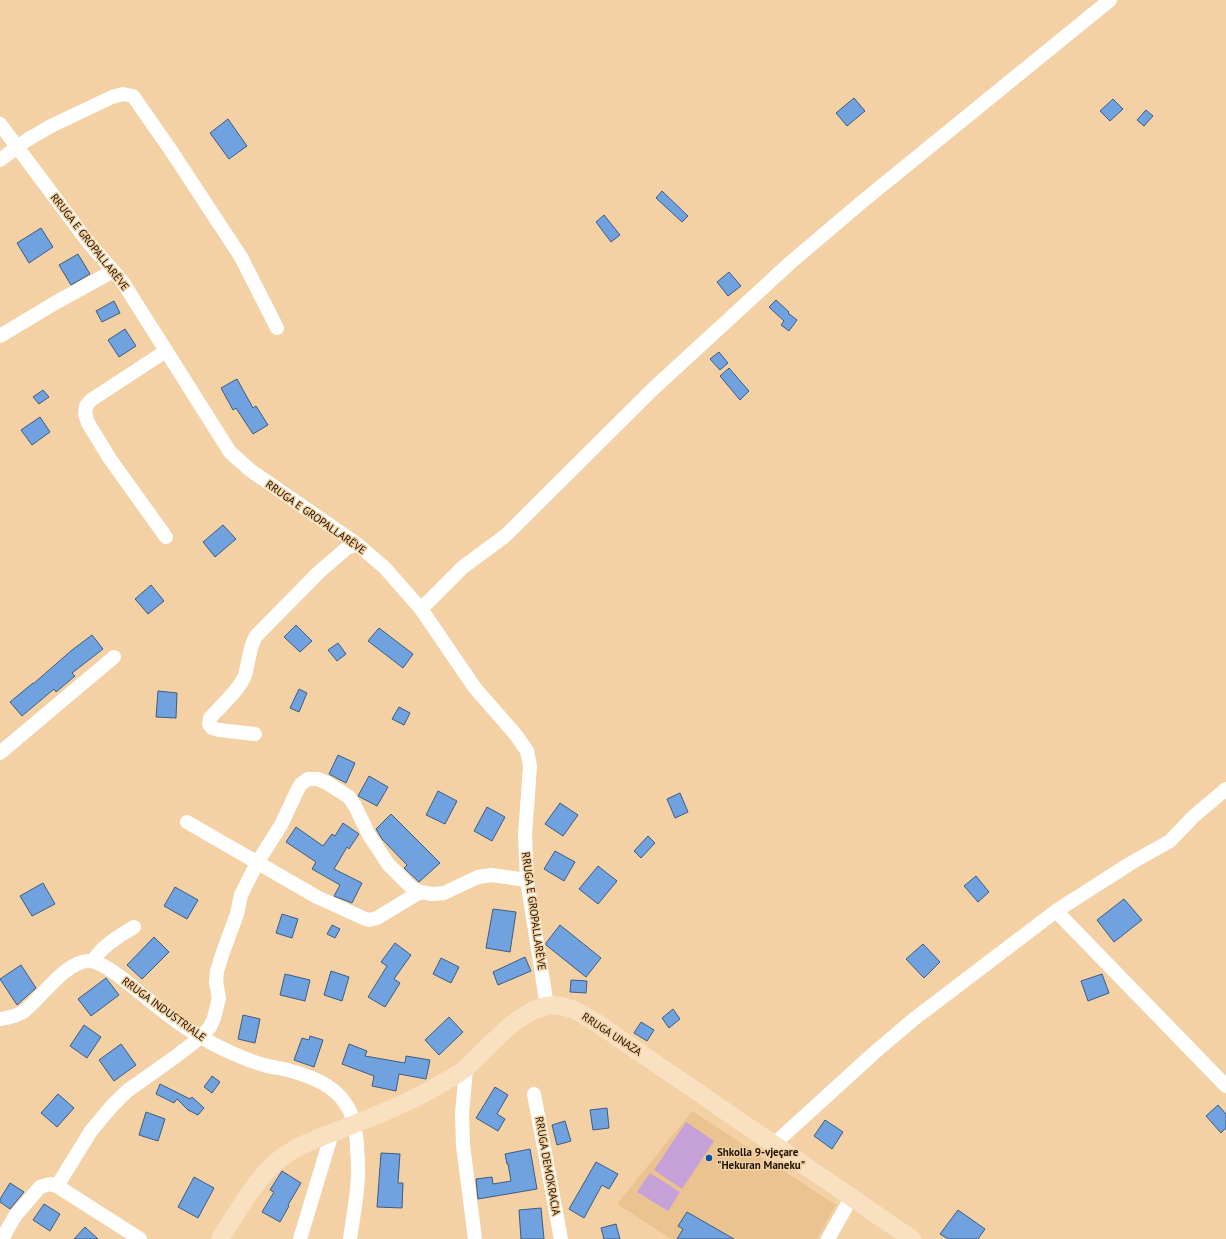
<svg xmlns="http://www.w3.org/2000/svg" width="1226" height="1239" viewBox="0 0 1226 1239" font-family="'PT Sans',sans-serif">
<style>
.built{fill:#eac391}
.green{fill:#c5a1d7}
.building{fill:#70a2df;stroke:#3e5c80}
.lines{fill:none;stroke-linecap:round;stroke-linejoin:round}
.minor{stroke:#fff;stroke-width:14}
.major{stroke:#f9e0c1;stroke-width:18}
.poi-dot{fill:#0156a4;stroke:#f3d1a5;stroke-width:1.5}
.labels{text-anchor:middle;stroke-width:3;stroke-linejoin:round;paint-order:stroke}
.street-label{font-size:11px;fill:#1e1203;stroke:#f3d1a5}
.poi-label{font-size:11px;font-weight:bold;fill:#1e1203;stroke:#f3d1a5;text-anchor:start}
</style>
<rect width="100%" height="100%" fill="#f3d1a5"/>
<!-- built -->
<polygon class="built" points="692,1111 836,1205 817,1239 671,1239 617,1204"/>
<!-- green -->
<g class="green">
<polygon points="686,1122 714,1141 682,1189 654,1170"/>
<polygon points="650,1173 680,1192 668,1211 637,1192"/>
</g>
<!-- building -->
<g class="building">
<polygon points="854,98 865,111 847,126 836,113"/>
<polygon points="1113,99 1123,109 1110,121 1100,111"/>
<polygon points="1146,110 1153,116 1144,126 1137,120"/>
<polygon points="228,119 247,146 229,159 210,133"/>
<polygon points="662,191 688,216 682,222 656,198"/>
<polygon points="604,215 620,235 611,242 596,222"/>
<polygon points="41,228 53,247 29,263 17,243"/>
<polygon points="78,254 90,274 71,285 59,265"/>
<polygon points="729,272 741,286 728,296 717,282"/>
<polygon points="776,300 789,312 788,313 797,320 789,331 781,325 784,321 769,307"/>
<polygon points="114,301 120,313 102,322 96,311"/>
<polygon points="125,329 136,346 119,357 108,340"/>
<polygon points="719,352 728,363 720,370 710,359"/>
<polygon points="729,368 749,391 740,400 720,376"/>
<polygon points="237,379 253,408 256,406 268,425 253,434 236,408 233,410 221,388"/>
<polygon points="43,390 49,397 39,404 33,397"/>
<polygon points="40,417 50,432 32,445 21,430"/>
<polygon points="223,525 236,539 215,557 203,542"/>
<polygon points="151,585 164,601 148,614 135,599"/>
<polygon points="296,625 312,641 300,652 284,637"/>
<polygon points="379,628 413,654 403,668 368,641"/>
<polygon points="92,635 103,649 72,673 75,676 56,692 54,689 22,716 10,702 33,683 33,684 72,650"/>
<polygon points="338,643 346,654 337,661 328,650"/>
<polygon points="299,689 307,693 299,712 290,708"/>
<polygon points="158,691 177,693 176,718 156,717"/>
<polygon points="399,707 410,713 404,725 392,719"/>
<polygon points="338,755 355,763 346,783 329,774"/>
<polygon points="369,776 388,787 377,806 358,796"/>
<polygon points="438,791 457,801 445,824 426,815"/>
<polygon points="680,793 688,812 675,818 667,799"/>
<polygon points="560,803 578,815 563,836 545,824"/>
<polygon points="487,807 505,817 492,841 474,831"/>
<polygon points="391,814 440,863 419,882 404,868 407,865 382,839 376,829"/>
<polygon points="343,823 359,834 349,849 347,847 334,869 362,883 352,903 334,896 340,885 312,869 316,862 286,842 296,827 323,846 332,834 335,836"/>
<polygon points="648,836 655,843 641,858 634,851"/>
<polygon points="555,851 575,862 564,881 544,869"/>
<polygon points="598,866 617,881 598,904 579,889"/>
<polygon points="976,876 989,892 978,902 964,886"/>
<polygon points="43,883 55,904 32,916 20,896"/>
<polygon points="175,887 198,900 187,919 164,906"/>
<polygon points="1124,899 1142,920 1114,942 1097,920"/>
<polygon points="493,909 516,912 510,952 486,948"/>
<polygon points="282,914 298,919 292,938 276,933"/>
<polygon points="332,925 340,929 335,938 327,934"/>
<polygon points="560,925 601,958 586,977 546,945 546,943"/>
<polygon points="154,937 169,952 142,979 127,965"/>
<polygon points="395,943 411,955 394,979 400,983 385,1007 368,997 387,966 381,962"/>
<polygon points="923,944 940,962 924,978 906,959"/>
<polygon points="525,957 531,971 498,985 493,972"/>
<polygon points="441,958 459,967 451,983 433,974"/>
<polygon points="21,965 36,988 17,1005 0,979"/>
<polygon points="331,971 349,977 342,1001 324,995"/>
<polygon points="285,974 310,980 305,1001 280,995"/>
<polygon points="1102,974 1109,993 1088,1001 1081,981"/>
<polygon points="106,978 119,995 91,1016 78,999"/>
<polygon points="571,980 587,981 586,993 570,992"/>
<polygon points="673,1009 680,1019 669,1028 662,1018"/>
<polygon points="243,1015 260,1019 255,1043 238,1039"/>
<polygon points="449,1017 463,1032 439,1055 425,1040"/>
<polygon points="641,1022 654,1030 647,1041 634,1033"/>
<polygon points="84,1025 101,1037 87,1058 70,1046"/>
<polygon points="310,1036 323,1040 314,1067 294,1060 302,1038 309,1040"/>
<polygon points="121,1044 136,1065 114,1081 99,1060"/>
<polygon points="349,1044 367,1051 365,1056 405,1063 406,1056 430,1060 426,1079 399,1074 396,1091 372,1086 374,1076 342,1064"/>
<polygon points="212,1076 220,1082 212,1093 204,1087"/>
<polygon points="160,1084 190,1099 192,1097 204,1108 198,1115 188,1110 177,1099 174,1103 156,1094"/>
<polygon points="495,1087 508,1095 497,1114 505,1119 498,1131 476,1118"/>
<polygon points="58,1094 74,1108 57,1127 41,1113"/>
<polygon points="1218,1105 1226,1114 1226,1128 1221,1133 1206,1116"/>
<polygon points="607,1108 609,1128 593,1130 590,1110"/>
<polygon points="146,1112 165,1119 158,1141 139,1135"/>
<polygon points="825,1120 843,1132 832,1149 814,1136"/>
<polygon points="565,1121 571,1141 557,1145 552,1125"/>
<polygon points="530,1149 537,1189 478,1199 476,1179 492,1177 493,1184 511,1181 508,1164 507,1164 505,1154"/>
<polygon points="381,1153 400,1154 398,1183 403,1183 402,1208 377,1207"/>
<polygon points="596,1162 618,1174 609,1189 602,1185 584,1218 569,1209"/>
<polygon points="282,1171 301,1183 288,1205 289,1206 280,1222 262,1212 274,1192 270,1190"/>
<polygon points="194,1177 214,1188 198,1218 178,1207"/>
<polygon points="10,1183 24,1192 10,1209 0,1202 0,1199"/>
<polygon points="44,1204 60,1214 50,1231 33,1220"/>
<polygon points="541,1208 544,1239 521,1239 519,1210"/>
<polygon points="958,1210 985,1229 978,1239 948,1239 940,1234"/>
<polygon points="687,1212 734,1239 677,1239 683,1229 678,1226"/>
<polygon points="616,1224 620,1239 604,1239 601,1228"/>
<polygon points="85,1227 98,1239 74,1239"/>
</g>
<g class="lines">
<!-- minor -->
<g class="minor">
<polyline points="0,124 88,242 122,281 230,452 250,470 357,544 385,568 421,609 475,688 516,735 527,751 530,766 525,835 527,880 547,1006"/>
<polyline points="0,160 27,140 51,126 112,97 123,94 133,96 170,149 241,257 277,328"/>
<polyline points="0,336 55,303 113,271"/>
<polyline points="166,537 110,459 88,423 85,414 86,406 91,400 166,351"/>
<polyline points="421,609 463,567 505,536 654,388 790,263 863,201 1110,0"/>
<path d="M255,734L219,730L212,728L209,724L210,718C220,707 241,688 245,675C249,661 249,648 256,636L319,572L347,548L357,544"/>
<polyline points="0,753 114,657"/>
<polyline points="187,822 317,897 361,917 369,920 377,918 420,892"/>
<polyline points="1056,911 1226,1086"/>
<path d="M93,961C103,945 118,937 134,927"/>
<path d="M0,1019C8,1018 16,1016 23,1012C41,999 65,961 89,961C106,961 139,993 154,1004C169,1016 184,1028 201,1037C217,1047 246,1060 264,1065C273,1068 283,1068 291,1071C310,1076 334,1086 345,1103C354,1115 355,1128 357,1143C357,1151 358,1159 358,1167C359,1191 353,1215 350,1239"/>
<polyline points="466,1068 462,1114 463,1145 475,1239"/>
<polyline points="534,1094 561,1239"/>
<polyline points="773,1145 874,1053 914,1019 1056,911 1131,863 1170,841 1194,816 1226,789"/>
<polyline points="57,1186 91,1131 111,1107 127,1091 175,1057 201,1037 210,1027 214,1018 219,998 216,982 217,971 223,952 237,914 241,895 257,863 281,825 298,789 301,784 308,779 318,779 327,783 349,797 355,806 369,835 388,864 412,888 420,892 432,894 444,893 478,877 491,875 527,880"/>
<polyline points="2,1239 15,1216 40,1187 50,1184 57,1186 140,1239"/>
<polyline points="300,1239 332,1133"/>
<polyline points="828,1239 851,1198"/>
</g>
<!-- major -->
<path class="major" d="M220,1239C237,1213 252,1184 275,1163C294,1146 319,1138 342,1129C377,1115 412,1102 444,1082C452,1077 461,1073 467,1067C491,1046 513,1015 546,1006C563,1002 580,1013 594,1021L912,1239"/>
</g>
<!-- markers -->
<circle class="poi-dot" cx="709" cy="1158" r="4"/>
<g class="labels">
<!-- street labels -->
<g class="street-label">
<text transform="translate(90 242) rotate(52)" y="4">RRUGA E GROPALLARËVE</text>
<text transform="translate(316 517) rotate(35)" y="4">RRUGA E GROPALLARËVE</text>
<text transform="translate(534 911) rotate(82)" y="4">RRUGA E GROPALLARËVE</text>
<text transform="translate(164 1009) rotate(36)" y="4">RRUGA INDUSTRIALE</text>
<text transform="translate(612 1034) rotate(33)" y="4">RRUGA UNAZA</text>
<text transform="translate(548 1166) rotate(80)" y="4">RRUGA DEMOKRACIA</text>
</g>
<!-- poi labels -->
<g class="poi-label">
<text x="717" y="1156">Shkolla 9-vjeçare<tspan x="717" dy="13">"Hekuran Maneku"</tspan></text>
</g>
</g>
</svg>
